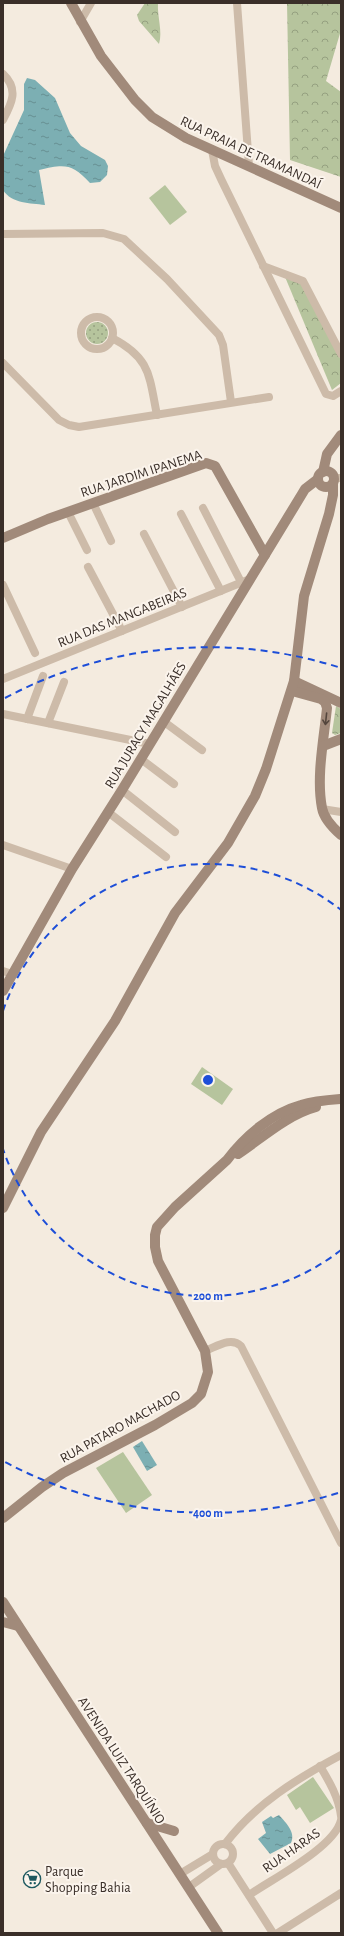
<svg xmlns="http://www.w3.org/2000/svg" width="344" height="1936" viewBox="0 0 344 1936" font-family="'Alegreya Sans',sans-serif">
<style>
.grass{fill:url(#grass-dots)}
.forest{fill:url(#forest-crowns)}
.pitch{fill:#b6c49d}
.water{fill:url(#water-ripples)}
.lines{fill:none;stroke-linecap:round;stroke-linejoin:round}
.street{stroke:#cdbba9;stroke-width:8}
.secondary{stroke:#a18a7a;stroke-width:10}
.oneway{stroke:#54463d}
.ring{fill:none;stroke:#1d4ed8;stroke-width:2;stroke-dasharray:7 5}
.labels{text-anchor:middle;stroke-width:4;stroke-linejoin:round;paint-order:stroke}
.street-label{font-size:14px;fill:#3a2f29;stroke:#fbf4ec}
.poi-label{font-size:14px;fill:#3a2f29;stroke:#fbf4ec;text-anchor:start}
.centre{fill:#1d4ed8;stroke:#fbf4ec;stroke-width:2}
.ring-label{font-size:12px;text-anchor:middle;font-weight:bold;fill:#1d4ed8;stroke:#fbf4ec;stroke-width:4;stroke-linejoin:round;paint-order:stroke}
</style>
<defs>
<pattern id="grass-dots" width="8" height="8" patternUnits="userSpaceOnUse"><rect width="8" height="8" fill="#b6c49d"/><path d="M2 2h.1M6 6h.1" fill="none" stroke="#95a080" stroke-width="1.8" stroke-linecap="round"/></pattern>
<pattern id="forest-crowns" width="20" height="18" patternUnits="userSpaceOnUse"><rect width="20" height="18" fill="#b6c49d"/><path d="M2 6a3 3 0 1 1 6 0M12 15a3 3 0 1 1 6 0" fill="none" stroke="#95a080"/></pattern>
<pattern id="water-ripples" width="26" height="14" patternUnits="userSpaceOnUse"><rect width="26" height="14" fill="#7cafb3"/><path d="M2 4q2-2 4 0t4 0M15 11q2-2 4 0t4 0" fill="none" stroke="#678f92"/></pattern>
</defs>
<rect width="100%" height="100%" fill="#f4ebdf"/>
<!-- grass -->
<circle class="grass" cx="97" cy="333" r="11"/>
<!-- forest -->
<g class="forest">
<path d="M145,3H158C157,16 163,32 159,44L139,21L137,15Z"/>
<polygon points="287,3 341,3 341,30 326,81 341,92 341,177 290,160"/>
<polygon points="283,272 302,280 341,360 341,383 332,390"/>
<polygon points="336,706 341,709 341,733 335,735 332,733"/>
</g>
<!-- pitch -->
<g class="pitch">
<polygon points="165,185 187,212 170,225 149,198"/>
<polygon points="202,1067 233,1089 222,1105 191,1084"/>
<polygon points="123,1452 152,1495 126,1513 96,1468"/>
<polygon points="313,1777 334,1808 310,1823 300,1807 296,1810 287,1795"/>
</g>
<!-- water -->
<g class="water">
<path d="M27,78L35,80L55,98L70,133L81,146L105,160L108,166L107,175L100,182L90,183C72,163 64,164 39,170L45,205C30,203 12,204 3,190V156L24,110V84Z"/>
<polygon points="142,1441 157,1465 147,1471 133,1447"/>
<path d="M279,1815C286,1823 296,1832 291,1843L270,1854L258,1839L266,1833L262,1822L271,1816L273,1818Z"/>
</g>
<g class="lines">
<!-- street -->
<g class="street">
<polyline points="237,3 249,166"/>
<polyline points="80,22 91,3"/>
<path d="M3,74C19,89 12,103 3,120"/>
<polyline points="212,150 215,166 221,179 326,394 333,396 341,391"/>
<polyline points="3,234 103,233 124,239 167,279 219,335 223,345 231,402"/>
<polyline points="263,266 303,281 341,354"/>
<circle cx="97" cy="333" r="16"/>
<path d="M112,338C151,358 149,376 157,415"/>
<polyline points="3,363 59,420 69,425 79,427 269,397"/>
<polyline points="334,478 341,478"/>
<polyline points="93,503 111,541"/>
<polyline points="203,508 241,582"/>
<polyline points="68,512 87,550"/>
<polyline points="181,514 221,591"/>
<polyline points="144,534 182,607"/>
<polyline points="88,567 122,631"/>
<polyline points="3,585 35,653"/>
<polyline points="3,679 250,579"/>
<polyline points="3,714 150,744"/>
<polyline points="27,719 43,676"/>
<polyline points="163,721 202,750"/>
<polyline points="48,723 64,682"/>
<polyline points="141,759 174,784"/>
<polyline points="122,790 175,832"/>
<polyline points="322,809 341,812"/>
<polyline points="108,812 166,857"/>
<polyline points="3,845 72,869"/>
<polyline points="3,971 12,974"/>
<path d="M205,1351C216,1347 231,1336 241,1346L341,1543"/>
<path d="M320,1766C329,1781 339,1798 341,1816"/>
<circle cx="223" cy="1854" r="10"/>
<path d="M225,1844C255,1804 298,1778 341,1755"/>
<polyline points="228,1863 273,1933"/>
<polyline points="180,1874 213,1854"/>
<polyline points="189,1887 221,1864"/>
<path d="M249,1895C272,1879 335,1847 341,1820"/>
<polyline points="278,1933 341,1893"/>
</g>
<!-- secondary -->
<g class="secondary">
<polyline points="71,3 101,56 135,100 152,117 186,138 341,208"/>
<circle cx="326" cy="479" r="8"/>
<polyline points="323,472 327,454 341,435"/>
<polyline points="3,538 48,519 206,463 215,466 265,555"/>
<polyline points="294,681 341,703"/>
<path d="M292,691L321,699L325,702L327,708C324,738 316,777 322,808C324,819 333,828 341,835"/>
<polyline points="323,746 341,739"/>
<polyline points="3,991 72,869 122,790 302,494 305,489 318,479"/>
<path d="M238,1154C262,1138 287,1115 316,1107"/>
<polyline points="3,1208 41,1132 115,1021 175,913 228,843 255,796 266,769 294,681 304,596 329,514 333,495 333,483"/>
<path d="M3,1518L42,1487L63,1473L155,1425L192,1403L201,1394L208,1372L205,1351L158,1261L155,1247V1235L157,1227L175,1207L227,1160C245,1136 272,1113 301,1105C314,1101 328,1100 341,1099"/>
<polyline points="3,1602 218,1933"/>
<polyline points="3,1622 18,1626"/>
<polyline points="147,1823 174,1831"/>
</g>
</g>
<!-- one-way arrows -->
<defs><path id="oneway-shaft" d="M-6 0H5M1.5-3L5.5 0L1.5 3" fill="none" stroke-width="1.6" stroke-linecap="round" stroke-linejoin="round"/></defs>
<use class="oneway" href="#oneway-shaft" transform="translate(326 719) rotate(96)"/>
<!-- distance rings -->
<g class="ring">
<path d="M341 1250A216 216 0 0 1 3 1149M3 1011A216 216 0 0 1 341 910"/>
<path d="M338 1493A433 433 0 0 1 5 1462M5 698A433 433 0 0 1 338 667"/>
</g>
<!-- icons -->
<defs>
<symbol id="supermarket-ring" viewBox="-11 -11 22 22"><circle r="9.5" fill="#fbf4ec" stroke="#1c585f" stroke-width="1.5"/><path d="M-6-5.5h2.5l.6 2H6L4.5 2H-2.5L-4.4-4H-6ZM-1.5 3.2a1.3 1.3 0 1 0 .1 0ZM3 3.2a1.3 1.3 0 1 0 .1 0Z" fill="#1c585f"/></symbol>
</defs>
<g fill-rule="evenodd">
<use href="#supermarket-ring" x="22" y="1869" width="20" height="20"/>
</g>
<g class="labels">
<!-- street labels -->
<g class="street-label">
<text transform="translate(251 152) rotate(25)" y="5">RUA PRAIA DE TRAMANDAÍ</text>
<text transform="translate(141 473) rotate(-18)" y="5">RUA JARDIM IPANEMA</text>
<text transform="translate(122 617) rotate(-22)" y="5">RUA DAS MANGABEIRAS</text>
<text transform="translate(145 725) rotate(-59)" y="5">RUA JURACY MAGALHÃES</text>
<text transform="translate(120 1426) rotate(-29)" y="5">RUA PATARO MACHADO</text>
<text transform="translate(122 1760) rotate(57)" y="5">AVENIDA LUIZ TARQUÍNIO</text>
<text transform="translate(291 1850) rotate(-35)" y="5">RUA HARAS</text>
</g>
<!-- poi labels -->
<g class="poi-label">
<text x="45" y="1876">Parque<tspan x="45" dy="16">Shopping Bahia</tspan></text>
</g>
</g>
<circle cx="208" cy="1080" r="6" class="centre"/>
<g class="ring-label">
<text x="208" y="1300">200 m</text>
<text x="208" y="1517">400 m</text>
</g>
<!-- border -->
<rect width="344" height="1936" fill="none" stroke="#3a2f29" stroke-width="8"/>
</svg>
